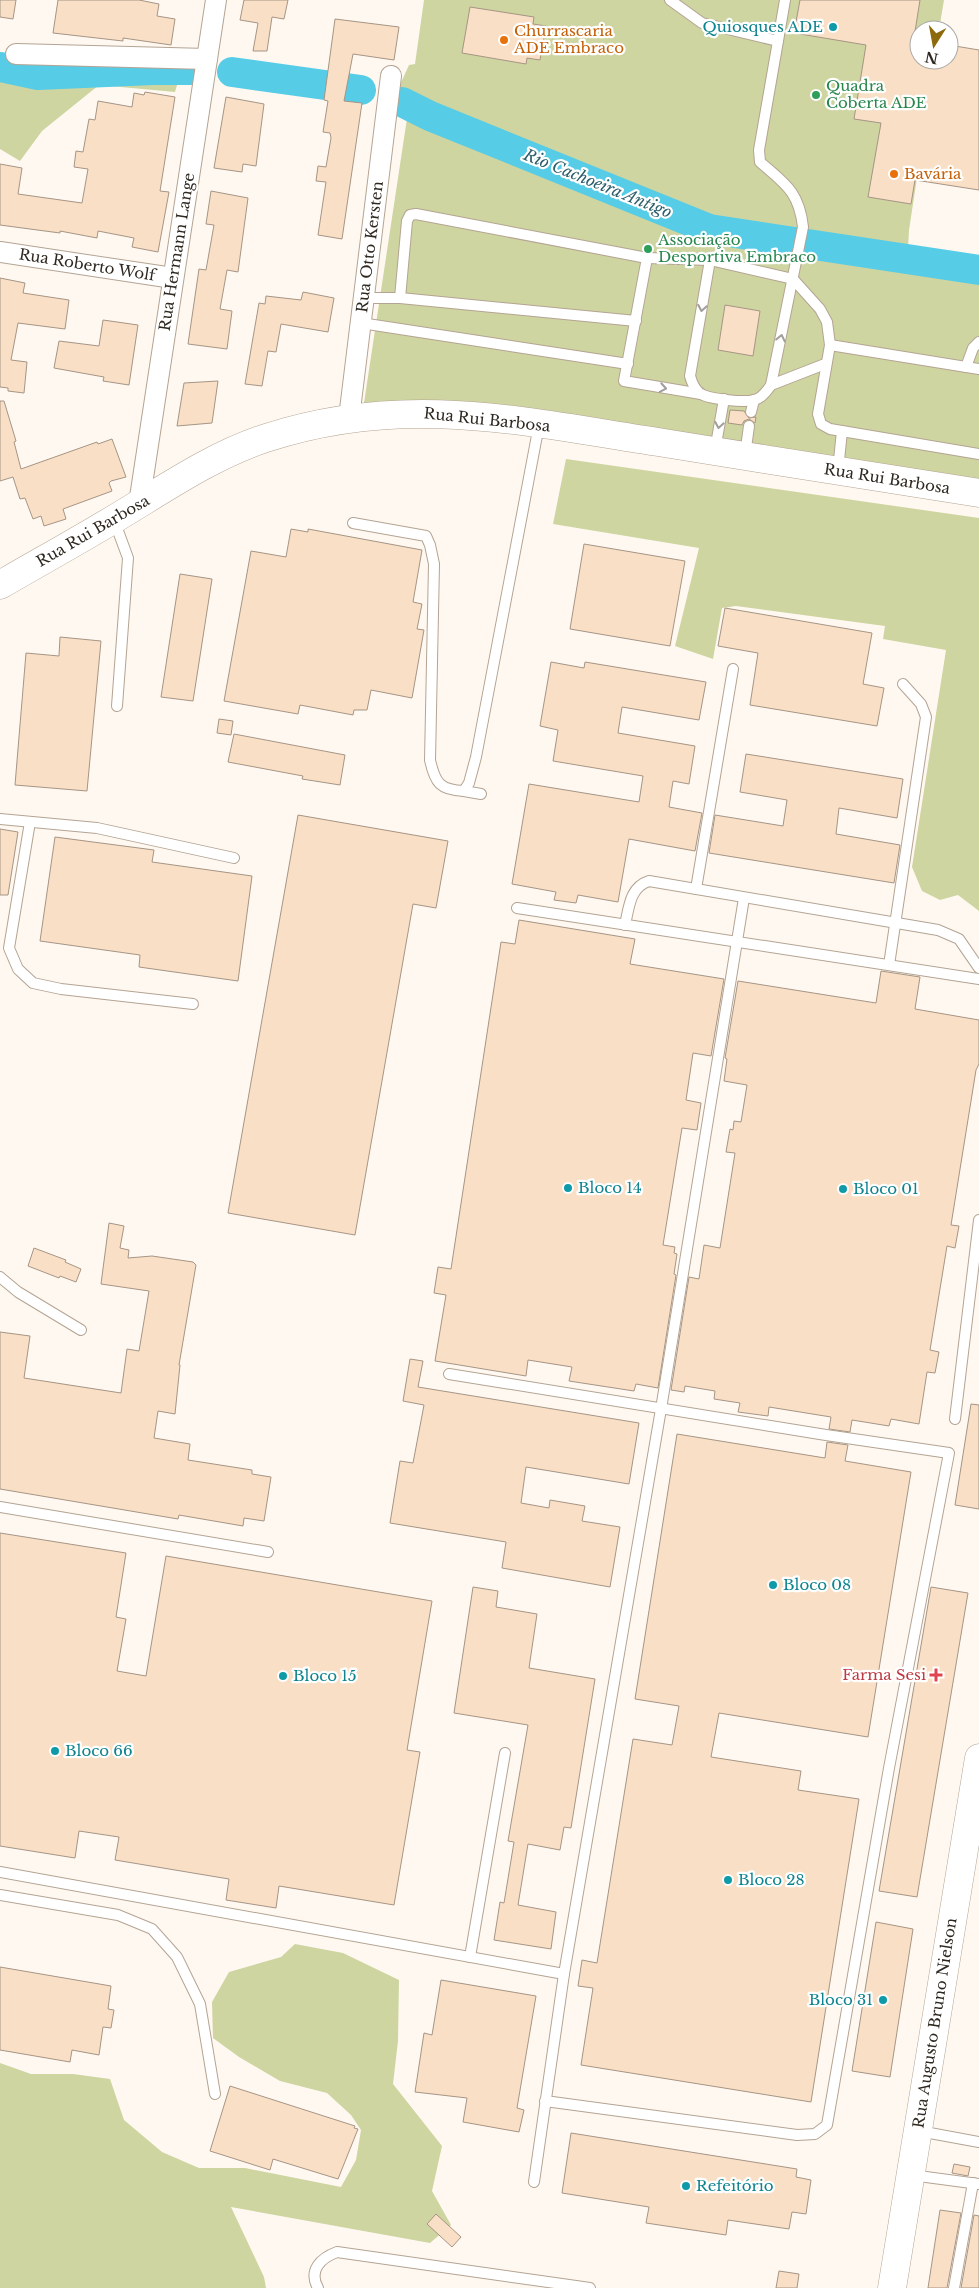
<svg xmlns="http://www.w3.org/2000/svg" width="979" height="2288" viewBox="0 0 979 2288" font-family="'Libre Baskerville',serif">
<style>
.green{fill:#ced5a0}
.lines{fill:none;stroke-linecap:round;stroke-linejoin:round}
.river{stroke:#56cce7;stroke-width:30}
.building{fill:#f9dfc5;stroke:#a69585}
.service-casing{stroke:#b4a493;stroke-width:12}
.minor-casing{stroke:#b4a493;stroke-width:22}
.secondary-casing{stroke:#b4a493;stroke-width:29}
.service{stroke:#fff;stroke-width:10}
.minor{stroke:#fff;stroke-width:20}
.secondary{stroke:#fff;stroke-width:28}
.oneway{stroke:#a19e9b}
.culture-dot{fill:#0f9aa8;stroke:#fff;stroke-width:2}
.food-dot{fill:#e8710a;stroke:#fff;stroke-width:2}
.leisure-dot{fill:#2e9e5b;stroke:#fff;stroke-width:2}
.health-dot{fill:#e0444e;stroke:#fff;stroke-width:2}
.labels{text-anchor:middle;stroke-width:4.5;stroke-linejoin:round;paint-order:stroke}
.culture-label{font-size:15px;fill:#0d838f;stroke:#fff;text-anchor:start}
.food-label{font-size:15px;fill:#c56008;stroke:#fff;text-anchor:start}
.leisure-label{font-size:15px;fill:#27864d;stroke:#fff;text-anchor:start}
.street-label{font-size:15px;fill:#2e2821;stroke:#fff}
.health-label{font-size:15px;fill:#be3a42;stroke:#fff;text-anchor:end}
.water-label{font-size:16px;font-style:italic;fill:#2d5f6b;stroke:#fff}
</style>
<rect width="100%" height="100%" fill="#fff8f1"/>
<!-- green -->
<g class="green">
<polygon points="424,0 944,0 939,30 919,30 919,60 935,60 909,230 907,267 979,279 979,484 460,401 364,403 411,92 399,87 409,65 415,64"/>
<polygon points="0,55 15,59 184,61 175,92 99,85 42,131 20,161 0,149"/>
<polygon points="566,459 979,518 979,911 958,895 940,900 922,891 912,867 946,650 883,639 885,626 736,606 722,608 713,659 675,646 699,548 553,524"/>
<polygon points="295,1944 343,1953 399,1980 398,2041 393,2084 442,2146 432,2191 451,2225 430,2243 231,2207 264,2277 266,2288 0,2288 0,2063 31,2074 73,2074 110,2079 124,2120 162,2152 199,2168 245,2168 341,2187 356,2160 361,2130 351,2115 327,2093 280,2081 239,2057 213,2038 212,2002 229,1972 281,1957"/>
</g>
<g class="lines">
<!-- river -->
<g class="river">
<polyline points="0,67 38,75 153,70 191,70"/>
<polyline points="232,72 361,90"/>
<polyline points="402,102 430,116 709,229 979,270"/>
</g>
</g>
<!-- building -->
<g class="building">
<polygon points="0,0 16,0 13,19 0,17"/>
<polygon points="58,0 139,0 159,4 157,16 175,19 171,45 123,38 123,41 53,33"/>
<polygon points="244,0 288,0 284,19 272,17 267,51 253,51 258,23 240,20"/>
<polygon points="800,0 920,0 913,44 919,45 919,60 949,60 949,45 979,50 979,190 915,180 911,204 868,197 881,123 854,119 866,45 794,33"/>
<polygon points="470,7 534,17 533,24 546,26 540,60 527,58 526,64 462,53"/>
<polygon points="335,19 399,27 394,60 353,54 344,101 362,103 342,239 318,235 326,182 316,181 318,166 326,167 331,138 330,133 323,132 328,101 324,100"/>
<polygon points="145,92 175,97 160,191 169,192 158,252 132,247 134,238 98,231 97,238 60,231 60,233 0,225 0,164 22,168 18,194 82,203 88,169 74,167 76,151 83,152 89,119 95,120 98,101 132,107 134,93 144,95"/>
<polygon points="226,97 264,104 256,166 243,164 242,172 214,168"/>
<polygon points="211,191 248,198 238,272 227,270 220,309 232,311 227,349 188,344 199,269 206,270 214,225 206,224"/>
<polygon points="0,278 25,283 23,293 69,300 65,329 18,323 11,360 27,362 24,393 8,391 8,388 0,387"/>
<polygon points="303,292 334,298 328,332 281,324 276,352 268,351 262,386 245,384 259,303 265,304 266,296 301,300"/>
<polygon points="725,305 760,311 753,356 718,350"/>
<polygon points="103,320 138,325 129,385 103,381 104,377 54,368 59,341 99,346"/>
<polygon points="218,381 212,423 177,426 184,383"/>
<polygon points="0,401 4,401 16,441 14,442 21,469 97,442 98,444 112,439 126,477 111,481 109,483 112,491 63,509 66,519 44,526 41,516 33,519 25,498 20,499 13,477 0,481"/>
<polygon points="730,410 744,411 749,418 756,417 755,423 749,419 744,421 742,425 728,423"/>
<polygon points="291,529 308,532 308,529 422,550 413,602 422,604 417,629 424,630 412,698 371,690 367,710 354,710 353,715 300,705 298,714 224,701 251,551 286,557"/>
<polygon points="584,544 685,561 670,646 570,629"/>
<polygon points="180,574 212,579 193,701 161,697"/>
<polygon points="725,608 872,633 863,684 884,688 877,726 750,705 758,653 718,646"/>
<polygon points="60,637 101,641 87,791 15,785 26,653 59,656"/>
<polygon points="551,662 584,668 585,662 706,682 699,720 622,707 618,733 695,746 689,784 673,781 669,807 702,813 695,851 629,839 618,902 578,895 576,903 554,900 556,892 512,884 529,784 639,802 643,776 553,761 558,730 540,726"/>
<polygon points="219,719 233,721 231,735 217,733"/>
<polygon points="234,734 345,755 340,785 302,779 303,776 228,762"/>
<polygon points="746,754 903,779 897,818 839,808 836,834 900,845 894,883 709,853 715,815 783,826 787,800 740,792"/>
<polygon points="298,815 448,841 436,908 413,904 355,1235 228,1213"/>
<polygon points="0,829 18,832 8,895 0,895"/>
<polygon points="55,837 154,850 152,862 252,876 238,981 139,967 140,955 40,941"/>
<polygon points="519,920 635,939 630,964 724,979 711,1056 693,1053 686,1100 701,1103 697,1130 682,1128 663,1245 675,1247 674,1253 677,1254 674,1274 676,1275 658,1388 636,1384 634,1391 569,1381 572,1367 528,1360 526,1376 435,1361 446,1295 434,1293 438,1267 451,1269 501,942 515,944"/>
<polygon points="881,971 920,977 915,1009 979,1020 979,1064 976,1070 951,1225 959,1226 955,1248 947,1246 930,1350 939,1352 935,1373 927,1372 919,1424 891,1419 889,1426 852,1420 850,1432 829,1429 831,1417 769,1407 768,1416 738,1412 740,1403 714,1399 715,1391 685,1386 684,1392 671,1390 689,1277 699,1279 704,1245 720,1248 735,1153 726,1152 730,1129 733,1130 734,1121 741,1122 747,1085 724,1081 727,1059 725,1058 738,981 876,1003"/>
<polygon points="109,1223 124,1226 120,1248 129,1250 128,1258 152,1256 193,1262 196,1265 179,1365 180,1365 175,1414 158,1411 154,1438 190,1444 188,1460 252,1470 252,1474 271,1477 264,1521 244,1518 243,1526 179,1515 178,1519 0,1489 0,1332 30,1336 24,1378 121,1393 127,1349 139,1351 149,1291 101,1284"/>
<polygon points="34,1248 66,1260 65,1262 81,1269 76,1282 60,1276 59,1278 28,1266"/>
<polygon points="410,1359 423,1361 418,1387 639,1423 629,1484 526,1467 521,1503 549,1508 550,1500 585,1506 582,1521 620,1527 610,1587 502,1568 506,1542 390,1523 400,1461 413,1463 424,1405 403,1401"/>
<polygon points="971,1404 979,1405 979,1509 955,1505"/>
<polygon points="677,1434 825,1458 827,1442 848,1445 845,1461 911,1472 868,1737 719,1713 711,1757 801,1771 798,1790 859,1799 811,2102 581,2065 593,1988 578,1986 582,1960 597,1963 633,1739 672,1745 679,1706 635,1699"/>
<polygon points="0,1533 126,1553 116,1617 126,1619 117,1671 146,1676 166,1556 432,1601 407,1750 420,1752 394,1905 279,1886 276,1908 226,1900 229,1879 115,1860 119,1837 79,1831 75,1858 0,1846"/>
<polygon points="473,1587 498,1591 496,1607 537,1614 529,1668 595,1679 571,1828 564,1827 560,1850 528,1844 518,1905 556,1912 551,1949 494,1940 500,1902 504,1903 514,1842 508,1841 528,1725 454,1713"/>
<polygon points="931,1587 968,1593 917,1897 879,1891"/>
<polygon points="876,1922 913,1929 890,2077 852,2071"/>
<polygon points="0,1967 111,1986 108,2009 114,2010 111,2028 103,2027 99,2055 72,2050 70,2062 0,2050"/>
<polygon points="441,1980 536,1996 517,2108 524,2110 519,2132 463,2122 467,2098 415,2092 424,2033 432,2035"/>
<polygon points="230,2086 355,2126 354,2128 358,2129 338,2179 273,2159 270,2170 210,2151"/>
<polygon points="571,2133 797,2169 796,2177 811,2180 806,2214 792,2212 789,2229 728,2220 726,2235 646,2223 649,2207 562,2193"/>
<polygon points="954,2164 970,2167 968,2176 952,2173"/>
<polygon points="940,2210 961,2213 947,2288 928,2288"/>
<polygon points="436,2214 461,2237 452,2247 427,2224"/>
<polygon points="974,2215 979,2216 979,2288 961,2288"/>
<polygon points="779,2271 799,2274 797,2288 776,2288"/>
</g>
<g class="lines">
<defs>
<g id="service">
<path d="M670,0L702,23L778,41L759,150L760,162C784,183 799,191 803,227L771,385C767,391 761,399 754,400C743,403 713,399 703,395C696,392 692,383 690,376L710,260"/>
<polyline points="778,41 785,0"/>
<polyline points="647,258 710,260 793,279 820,309 827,322 830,345 818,414 821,424 830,429 979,454"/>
<polyline points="364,298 400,298 407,221 410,215 416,214 647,258 624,381 701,394"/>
<polyline points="400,298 636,321"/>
<polyline points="361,323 628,364"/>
<polyline points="830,345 979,369"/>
<polyline points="966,367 973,348 979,342"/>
<polyline points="771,385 825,364"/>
<polyline points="751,412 754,400"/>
<polyline points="715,450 724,399"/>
<polyline points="745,455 749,426"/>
<polyline points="838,470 842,431"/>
<polyline points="114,520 128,558 117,706"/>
<path d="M353,523L426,536L430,545L434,564L430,760C435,783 440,790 464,791L469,783L476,757L539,425"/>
<polyline points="464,791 481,794"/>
<polyline points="0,819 97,828 234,858"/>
<polyline points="30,822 9,948 18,969 33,983 61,989 193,1004"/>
<polyline points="696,889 733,669"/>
<polyline points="517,908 979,979"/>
<path d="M625,925C629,907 630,887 649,881L938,930L959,939L979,968"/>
<polyline points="889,965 926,717 921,704 903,684"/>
<polyline points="0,1277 18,1292 81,1330"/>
<polyline points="449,1374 826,1435 949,1453 889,1768 827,2125 815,2134 797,2135 545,2101"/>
<polyline points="955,1419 979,1220"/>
<polyline points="0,1507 268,1552"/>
<polyline points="0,1872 564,1974 534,2182"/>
<polyline points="0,1895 118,1915 152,1929 177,1957 200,2004 215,2094"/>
<polyline points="470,1957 505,1753"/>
<polyline points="564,1974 661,1409 744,898"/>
<polyline points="919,2131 979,2142"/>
<polyline points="911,2175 979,2184"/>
<path d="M318,2288C308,2270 321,2258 337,2252L590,2288"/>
<polyline points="954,2288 973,2183"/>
</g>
<g id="minor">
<polyline points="16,54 207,59"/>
<polyline points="0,252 173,278"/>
<polyline points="349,418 391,76"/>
<polyline points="139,504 216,0"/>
</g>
<g id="secondary">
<path d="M0,585C43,560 87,536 129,510C173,483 217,454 266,438C403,393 521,421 658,442C765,459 872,477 979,493"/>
<polyline points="892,2288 979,1758"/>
</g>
</defs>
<!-- service casing -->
<use href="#service" class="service-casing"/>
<!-- minor casing -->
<use href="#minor" class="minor-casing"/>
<!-- secondary casing -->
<use href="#secondary" class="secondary-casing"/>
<!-- service -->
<use href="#service" class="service"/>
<!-- minor -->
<use href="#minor" class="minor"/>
<!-- secondary -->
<use href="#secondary" class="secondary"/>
</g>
<!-- one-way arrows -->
<defs><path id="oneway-chevron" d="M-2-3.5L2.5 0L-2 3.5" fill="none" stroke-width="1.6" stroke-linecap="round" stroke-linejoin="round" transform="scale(1.25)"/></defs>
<g class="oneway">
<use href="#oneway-chevron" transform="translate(702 308) rotate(100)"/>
<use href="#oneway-chevron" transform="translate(781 338) rotate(-78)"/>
<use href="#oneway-chevron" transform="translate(663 388) rotate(10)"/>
<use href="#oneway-chevron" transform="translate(719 425) rotate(100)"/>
</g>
<!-- markers -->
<g class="culture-dot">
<circle cx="833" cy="27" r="5"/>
<circle cx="568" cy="1188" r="5"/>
<circle cx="843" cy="1189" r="5"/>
<circle cx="773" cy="1585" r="5"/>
<circle cx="283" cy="1676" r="5"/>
<circle cx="55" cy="1751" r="5"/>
<circle cx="728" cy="1880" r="5"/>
<circle cx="883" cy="2000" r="5"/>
<circle cx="686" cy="2186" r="5"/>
</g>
<g class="food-dot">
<circle cx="504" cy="40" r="5"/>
<circle cx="894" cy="174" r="5"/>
</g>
<g class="leisure-dot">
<circle cx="816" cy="95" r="5"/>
<circle cx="648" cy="249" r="5"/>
</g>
<path class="health-dot" d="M933.5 1667.5h5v5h5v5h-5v5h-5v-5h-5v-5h5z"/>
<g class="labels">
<!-- culture labels -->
<g class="culture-label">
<text x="823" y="32" text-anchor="end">Quiosques ADE</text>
<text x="578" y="1193">Bloco 14</text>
<text x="853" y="1194">Bloco 01</text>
<text x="783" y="1590">Bloco 08</text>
<text x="293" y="1681">Bloco 15</text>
<text x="65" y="1756">Bloco 66</text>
<text x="738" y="1885">Bloco 28</text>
<text x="873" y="2005" text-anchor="end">Bloco 31</text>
<text x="696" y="2191">Refeitório</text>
</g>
<!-- food labels -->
<g class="food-label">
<text x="514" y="36">Churrascaria<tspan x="514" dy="17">ADE Embraco</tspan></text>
<text x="904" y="179">Bavária</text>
</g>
<!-- leisure labels -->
<g class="leisure-label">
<text x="826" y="91">Quadra<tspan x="826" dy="17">Coberta ADE</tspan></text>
<text x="658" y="245">Associação<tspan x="658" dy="17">Desportiva Embraco</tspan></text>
</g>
<!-- street labels -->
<g class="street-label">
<text transform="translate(370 247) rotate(-83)" y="5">Rua Otto Kersten</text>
<text transform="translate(177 252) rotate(-81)" y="5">Rua Hermann Lange</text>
<text transform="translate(87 265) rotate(9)" y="5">Rua Roberto Wolf</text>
<text transform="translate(487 420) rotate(6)" y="5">Rua Rui Barbosa</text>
<text transform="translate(887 479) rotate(9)" y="5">Rua Rui Barbosa</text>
<text transform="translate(93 531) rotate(-30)" y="5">Rua Rui Barbosa</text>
<text transform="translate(935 2023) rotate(-81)" y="5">Rua Augusto Bruno Nielson</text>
</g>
<!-- health labels -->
<g class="health-label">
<text x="926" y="1680">Farma Sesi</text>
</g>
<!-- water labels -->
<g class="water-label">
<text transform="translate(598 183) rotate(22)" y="6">Rio Cachoeira Antigo</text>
</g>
</g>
<!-- north arrow -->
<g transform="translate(934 45) rotate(191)"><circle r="24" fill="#ffffff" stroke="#aba9a6"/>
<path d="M0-4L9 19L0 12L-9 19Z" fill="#8c6a0b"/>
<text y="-8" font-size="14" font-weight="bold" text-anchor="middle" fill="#2e2821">N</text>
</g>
</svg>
